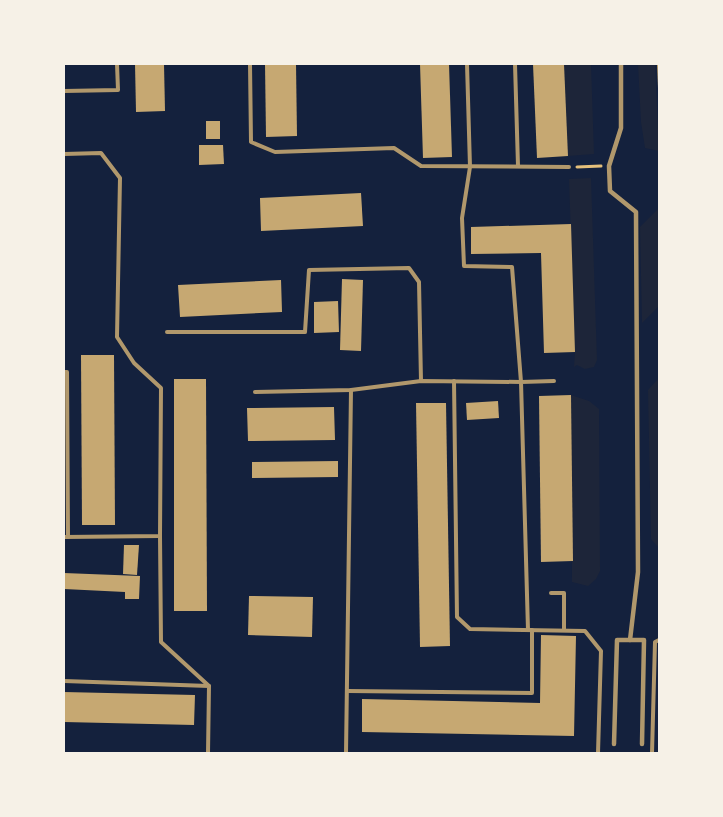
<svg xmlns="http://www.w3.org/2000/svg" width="723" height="817" viewBox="0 0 723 817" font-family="'Golos Text',sans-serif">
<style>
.green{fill:#1d2539}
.building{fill:#c6a872}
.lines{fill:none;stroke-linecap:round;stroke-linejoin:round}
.path{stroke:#e5c07b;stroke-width:3}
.service{stroke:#b1986c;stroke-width:4}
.pedestrian{stroke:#b1986c;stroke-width:4.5}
</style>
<rect width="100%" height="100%" fill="#14213d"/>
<!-- green -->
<g class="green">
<polygon points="564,64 591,64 594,154 568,156"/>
<polygon points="638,64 655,64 659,151 645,148 641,122"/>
<polygon points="591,178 597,360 594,367 585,369 577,365 574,367 575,352 569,179"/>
<polygon points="659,208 659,306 642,323 640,227"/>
<polygon points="659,378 659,548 651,539 648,390"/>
<polygon points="571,395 589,401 599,409 600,571 596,579 588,586 572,582"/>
</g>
<!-- building -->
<g class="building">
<polygon points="135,64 164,64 165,111 136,112"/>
<polygon points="265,64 296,64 297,136 266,137"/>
<polygon points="420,64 449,64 452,157 423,158"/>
<polygon points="533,64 564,64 568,156 537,158"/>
<polygon points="657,64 659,64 659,88 658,88"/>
<rect x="206" y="121" width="14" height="18"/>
<polygon points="199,145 223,145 224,164 199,165"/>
<polygon points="361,193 363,226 261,231 260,198"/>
<polygon points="571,224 575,352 544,353 541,253 471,254 471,227"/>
<polygon points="342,279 363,280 361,351 340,350"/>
<polygon points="281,280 282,312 180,317 178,285"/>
<polygon points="338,301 339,332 314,333 314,302"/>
<polygon points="81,355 114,355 115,525 82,525"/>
<polygon points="174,379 206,379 207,611 174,611"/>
<polygon points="571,395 573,561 541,562 539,396"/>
<polygon points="498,401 499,418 467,420 466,403"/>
<polygon points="416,403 446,403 450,646 420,647"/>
<polygon points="334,407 335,440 248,441 247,408"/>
<polygon points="338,461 338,477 252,478 252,462"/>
<polygon points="124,545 139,545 137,575 123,574"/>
<polygon points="64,573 140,576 139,599 125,599 125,592 64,589"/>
<polygon points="249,596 313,597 312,637 248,635"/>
<polygon points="541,635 576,636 574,736 362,732 362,699 540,703"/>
<polygon points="64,692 195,695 194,725 64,722"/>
</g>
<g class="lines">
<!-- path -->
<polyline class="path" points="577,167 601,166"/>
<!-- service -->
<g class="service">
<polyline points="250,64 251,142 275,152 394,148 421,166 569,167"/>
<polyline points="515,64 518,166"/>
<polyline points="64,91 118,90 117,64"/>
<polyline points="64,154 101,153 120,178 117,337 134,363 161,388 160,536 64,537"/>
<polyline points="167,332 305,332 309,270 409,268 419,282 421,381"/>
<polyline points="64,372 67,372 68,537"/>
<polyline points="454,381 457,617 470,629 585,631 601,651 598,753"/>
<polyline points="255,392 351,390 421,381 521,382 512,267 464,266 462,218 470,167 467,64"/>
<polyline points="160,536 161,642 209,686"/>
<polyline points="551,593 564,593 564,630"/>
<polyline points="64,681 209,686 208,753"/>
<polyline points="348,691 532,693 532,630 528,630 521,382 554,381"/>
<polyline points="346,753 351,390"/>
<polyline points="652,753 655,642 659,640"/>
</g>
<!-- pedestrian -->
<g class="pedestrian">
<polyline points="621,64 621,128 609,166 610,191 636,212 638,572 630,640"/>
<polyline points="614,744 617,640 644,640 642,744"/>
</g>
</g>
<!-- border -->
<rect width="723" height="817" fill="none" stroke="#f6f1e7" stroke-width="130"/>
</svg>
